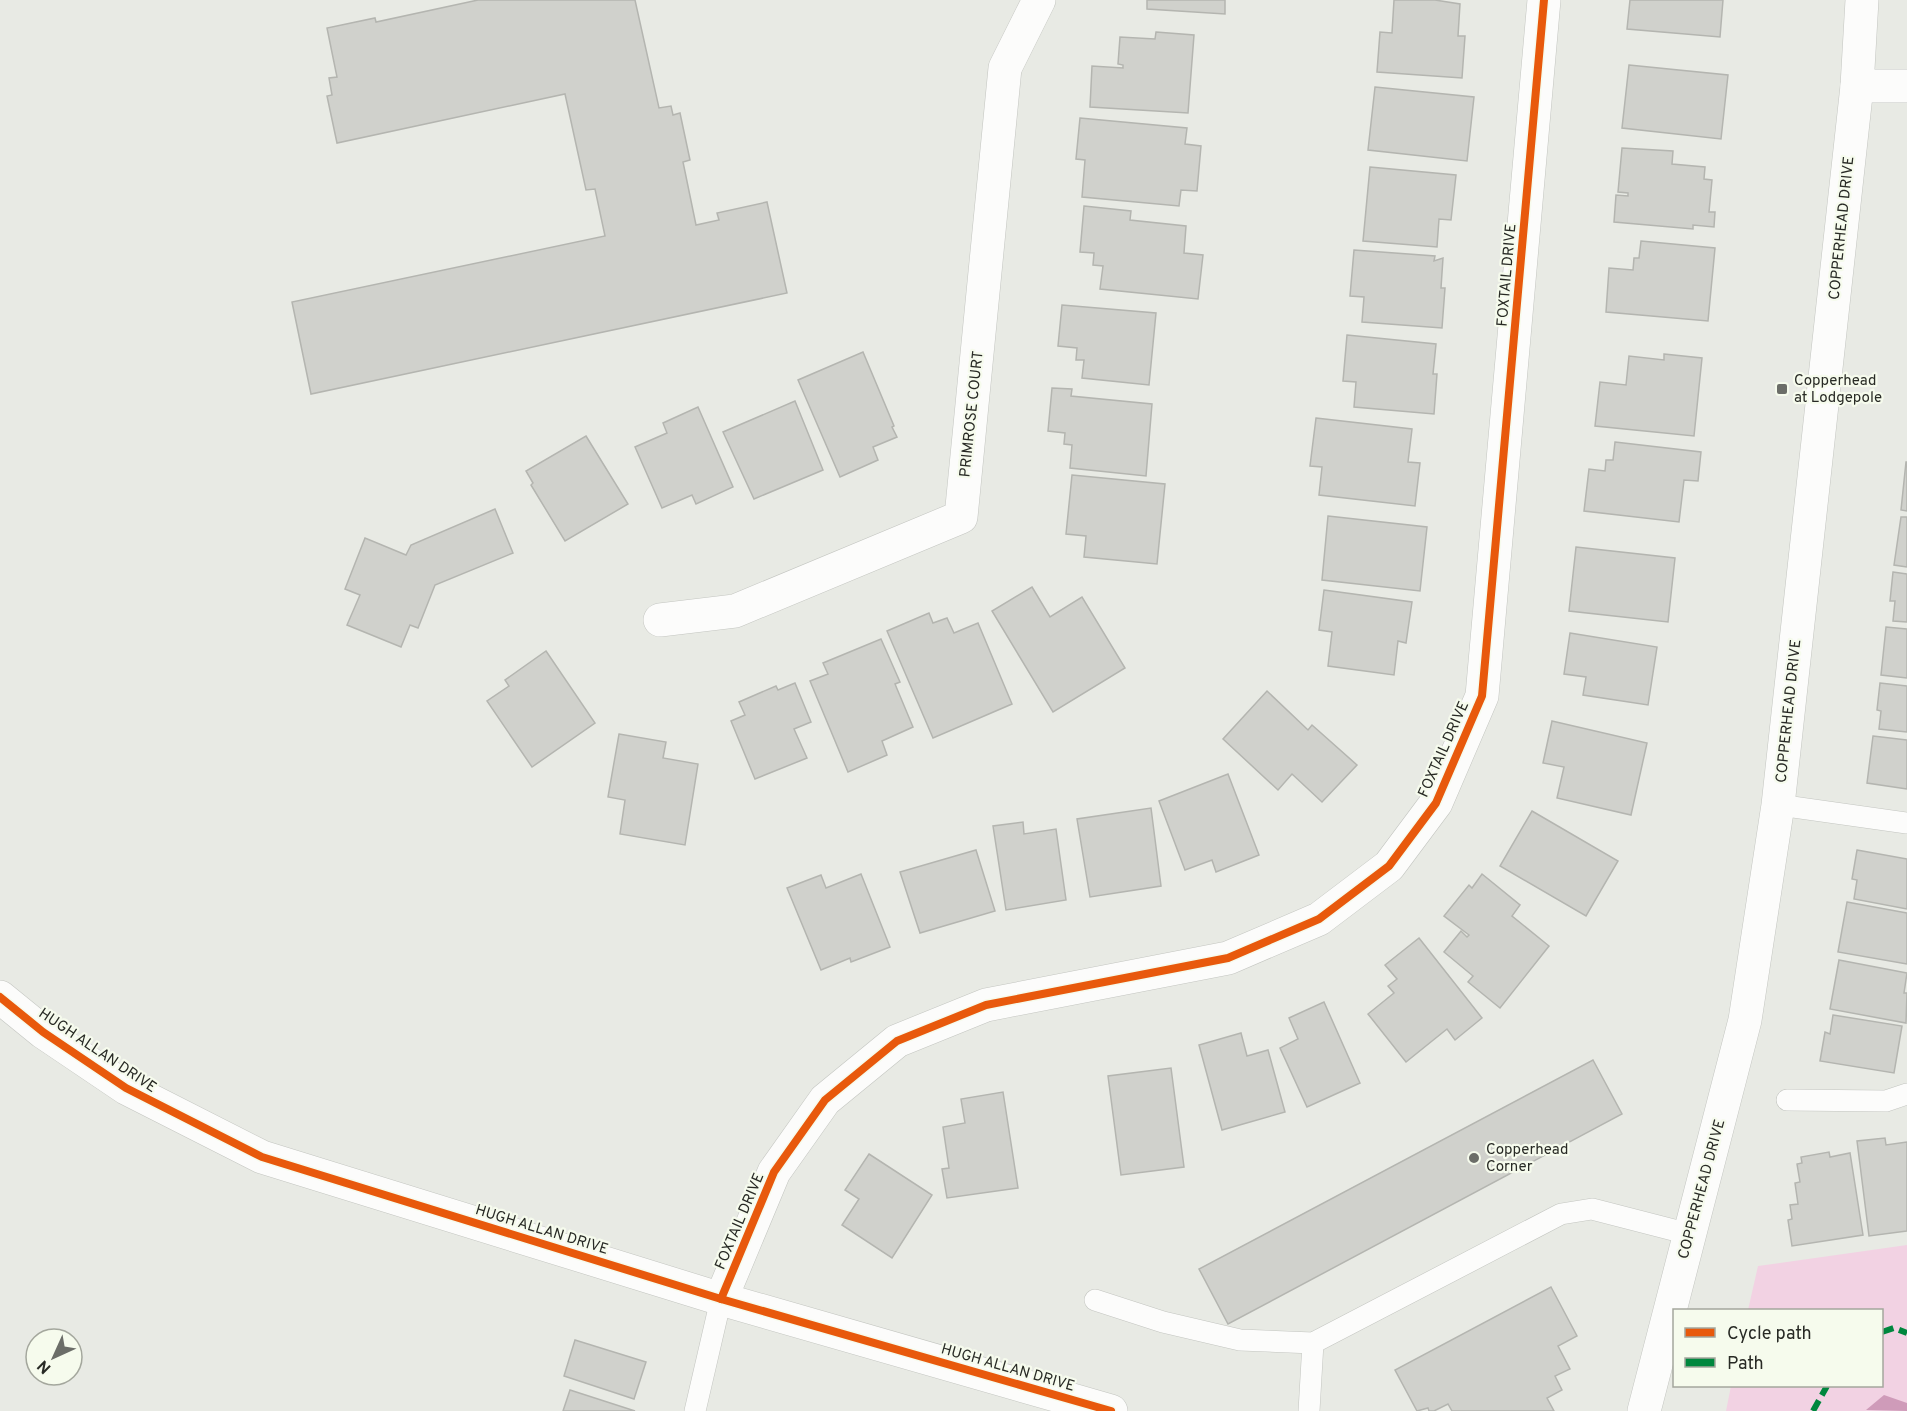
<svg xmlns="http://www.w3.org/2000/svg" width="1907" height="1411" viewBox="0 0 1907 1411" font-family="Overpass,sans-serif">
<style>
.green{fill:#f2d2e3}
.water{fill:#cf9bb9}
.building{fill:#d0d1cc;stroke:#b4b5b0;stroke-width:1.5}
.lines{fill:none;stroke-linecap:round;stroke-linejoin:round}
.service-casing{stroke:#c3c5c0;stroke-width:22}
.minor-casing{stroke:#c3c5c0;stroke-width:34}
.tertiary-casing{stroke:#c3c5c0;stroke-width:34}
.secondary-casing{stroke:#c3c5c0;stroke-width:34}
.service{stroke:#fcfcfb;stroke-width:21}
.minor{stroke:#fcfcfb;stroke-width:33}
.tertiary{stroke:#fcfcfb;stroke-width:33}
.secondary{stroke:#fcfcfb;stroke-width:33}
.quiet{stroke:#00873e;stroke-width:6;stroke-dasharray:12 6;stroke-linecap:butt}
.cycleway-casing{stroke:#f6fbed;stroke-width:11}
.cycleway{stroke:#e8590c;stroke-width:8}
.poi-dot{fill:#6b6d68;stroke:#f6fbed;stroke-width:2}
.labels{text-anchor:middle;stroke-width:4.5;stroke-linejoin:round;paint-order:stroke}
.street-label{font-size:15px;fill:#282a25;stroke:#f6fbed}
.poi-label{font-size:15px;fill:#282a25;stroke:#f6fbed;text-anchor:start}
</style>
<rect width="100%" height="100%" fill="#e8eae4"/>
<!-- green -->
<polygon class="green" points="1907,1245 1907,1411 1726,1411 1731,1386 1882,1386 1882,1310 1748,1310 1758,1266"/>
<!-- water -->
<polygon class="water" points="1884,1395 1907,1403 1907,1411 1866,1410"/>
<!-- building -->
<g class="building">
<polygon points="478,0 635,0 659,108 671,106 673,115 680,113 690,160 683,162 696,225 719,220 717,213 767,202 787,293 311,394 292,302 605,236 595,189 586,190 565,94 337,143 327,96 332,95 329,78 337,77 327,28 375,18 376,22"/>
<polygon points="1147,0 1225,0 1225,14 1147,9"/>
<polygon points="1394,0 1435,0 1460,4 1458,36 1465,36 1462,78 1377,72 1380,32 1392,33"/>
<polygon points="1630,0 1723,0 1720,37 1627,29"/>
<polygon points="1156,32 1194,35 1188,113 1090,107 1092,66 1123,68 1123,65 1118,64 1120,37 1155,39"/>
<polygon points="1629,65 1728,75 1721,139 1622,128"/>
<polygon points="1375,87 1474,97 1467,161 1368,150"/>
<polygon points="1080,118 1187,128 1185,144 1201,146 1197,191 1181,190 1179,206 1082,197 1085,160 1076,159"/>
<polygon points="1622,148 1673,151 1672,164 1705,167 1704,179 1712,180 1709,212 1715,212 1714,227 1693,225 1693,229 1614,222 1616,195 1628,196 1628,193 1618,192"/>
<polygon points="1370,167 1456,175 1451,220 1439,219 1437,247 1363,241"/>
<polygon points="1084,206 1131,211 1130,220 1186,226 1184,253 1203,255 1198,299 1100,289 1103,266 1093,265 1094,253 1080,252"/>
<polygon points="1641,241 1715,248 1708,321 1606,312 1609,268 1633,270 1634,258 1639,258"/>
<polygon points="1354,250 1435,256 1434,261 1443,258 1441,288 1445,288 1442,328 1362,322 1364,297 1350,296"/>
<polygon points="1062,305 1156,313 1149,385 1082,378 1084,360 1076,360 1077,348 1058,346"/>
<polygon points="1347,335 1436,344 1433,374 1437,374 1434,414 1354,407 1356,382 1343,381"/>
<polygon points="863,352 894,426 892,427 897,437 873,447 878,460 840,477 798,380"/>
<polygon points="1664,354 1702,358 1694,436 1595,426 1600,382 1626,385 1629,356 1664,360"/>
<polygon points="1052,388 1072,389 1071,396 1152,404 1146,476 1070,468 1072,445 1064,444 1065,433 1048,431"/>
<polygon points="795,401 823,470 754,499 723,432"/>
<polygon points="698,407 733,487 696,504 692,495 662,508 635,447 667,433 663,423"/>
<polygon points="1316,418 1412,429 1408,462 1420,463 1415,506 1319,495 1322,467 1310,466"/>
<polygon points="586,436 628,504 565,541 531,485 533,483 526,471"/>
<polygon points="1615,442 1701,452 1698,481 1684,480 1679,522 1584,511 1589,469 1605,471 1606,460 1613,460"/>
<polygon points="1906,462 1907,462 1907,511 1901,510"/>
<polygon points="1072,475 1165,484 1157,564 1084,557 1086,536 1066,534"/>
<polygon points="495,509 513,553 435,585 418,628 410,625 401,647 347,625 360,595 345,589 365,538 406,555 411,545"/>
<polygon points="1328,516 1427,527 1420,591 1322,580"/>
<polygon points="1901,517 1907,517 1907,567 1894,565"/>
<polygon points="1576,547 1675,558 1668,622 1569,611"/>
<polygon points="1893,572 1907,574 1907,622 1893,621 1895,601 1890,601"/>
<polygon points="1032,587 1050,617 1082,597 1125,668 1053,712 992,611"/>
<polygon points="1324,590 1412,602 1406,643 1398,641 1394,675 1328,666 1332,632 1319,630"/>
<polygon points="929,613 933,623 947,618 954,633 978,623 1012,704 933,738 887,631"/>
<polygon points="1886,627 1907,629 1907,678 1881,675"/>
<polygon points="1570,633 1657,647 1648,705 1583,695 1586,677 1564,674"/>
<polygon points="881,639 900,682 895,684 913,727 882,741 887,755 848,772 810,681 828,674 823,663"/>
<polygon points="546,651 595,723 532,767 487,701 509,686 505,680"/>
<polygon points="795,683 811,722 794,729 807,758 755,779 731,721 745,715 739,702 776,686 778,690"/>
<polygon points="1880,683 1907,686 1907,732 1879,729 1881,711 1877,710"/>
<polygon points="1267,691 1308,730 1312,725 1357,765 1322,802 1292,774 1278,790 1223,739"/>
<polygon points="1552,721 1647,743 1631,815 1557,798 1564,767 1543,763"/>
<polygon points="619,734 666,742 663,758 698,764 685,845 620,834 625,800 608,797"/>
<polygon points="1873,736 1907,740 1907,789 1867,783"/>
<polygon points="1228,774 1259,855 1216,872 1212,860 1185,870 1159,801"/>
<polygon points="1151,808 1161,886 1090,897 1077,819"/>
<polygon points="1532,811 1618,861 1586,916 1500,866"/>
<polygon points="1023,822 1024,834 1056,829 1066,900 1006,910 993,826"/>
<polygon points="976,850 995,911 920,933 900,872"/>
<polygon points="1857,850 1907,859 1907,909 1854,899 1857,880 1852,879"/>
<polygon points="861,874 890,947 851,962 850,958 821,970 787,888 821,875 826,888"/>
<polygon points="1482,874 1520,905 1512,916 1549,946 1500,1008 1468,982 1473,976 1444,952 1461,931 1467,937 1469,935 1444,916 1469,885 1472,888"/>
<polygon points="1847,902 1907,913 1907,964 1838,952"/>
<polygon points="1419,938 1482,1018 1455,1040 1447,1029 1406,1062 1368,1014 1394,993 1388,986 1397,979 1385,965"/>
<polygon points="1839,960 1907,973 1904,993 1907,993 1906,1023 1830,1009"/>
<polygon points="1324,1002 1360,1083 1307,1107 1280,1048 1298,1039 1289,1018"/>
<polygon points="1833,1015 1902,1026 1894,1073 1820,1061 1825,1032 1830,1034"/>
<polygon points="1241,1033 1247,1056 1268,1050 1285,1112 1222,1130 1199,1045"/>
<polygon points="1593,1060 1622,1114 1228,1324 1199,1269"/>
<polygon points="1171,1068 1184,1167 1121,1175 1108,1076"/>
<polygon points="1003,1092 1018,1188 947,1198 942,1169 949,1168 943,1127 965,1123 961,1099"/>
<polygon points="1885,1138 1886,1145 1907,1142 1907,1231 1869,1236 1857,1141"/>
<polygon points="1829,1152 1830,1157 1850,1153 1863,1235 1792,1246 1788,1220 1792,1219 1790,1205 1798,1204 1795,1183 1800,1182 1797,1164 1802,1163 1801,1157"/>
<polygon points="869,1154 932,1195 892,1258 842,1225 859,1199 845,1190"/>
<polygon points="1551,1287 1577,1336 1558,1346 1570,1369 1555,1376 1562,1390 1547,1398 1554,1411 1452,1411 1448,1404 1434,1411 1429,1411 1428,1408 1417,1411 1395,1370"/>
<polygon points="575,1340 646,1362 634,1399 564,1376"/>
<polygon points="570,1390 635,1411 563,1411"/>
</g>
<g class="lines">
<defs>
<g id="service">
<polyline points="1778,805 1907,823"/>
<polyline points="1787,1100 1886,1101 1907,1094"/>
<polyline points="1095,1300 1163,1322 1240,1340 1313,1343 1561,1214 1592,1209 1689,1234"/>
<polyline points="695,1411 721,1299"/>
<polyline points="1309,1411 1313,1343"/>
</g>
<g id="minor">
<polyline points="1857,86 1907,86"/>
<polyline points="660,620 735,611 961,517 1005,68 1039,0"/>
<polyline points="721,1299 774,1172 825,1100 897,1041 986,1005 1228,958 1319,919 1389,866 1436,803 1482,696 1544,0"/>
</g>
<polyline id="tertiary" points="1644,1411 1745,1020 1778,805 1857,86 1862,0"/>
<polyline id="secondary" points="0,997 43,1032 126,1088 262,1157 721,1299 1111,1411"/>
</defs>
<!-- service casing -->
<use href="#service" class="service-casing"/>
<!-- minor casing -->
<use href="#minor" class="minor-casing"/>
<!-- tertiary casing -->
<use href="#tertiary" class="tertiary-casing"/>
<!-- secondary casing -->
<use href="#secondary" class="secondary-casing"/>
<!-- service -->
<use href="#service" class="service"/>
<!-- minor -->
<use href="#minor" class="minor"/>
<!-- tertiary -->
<use href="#tertiary" class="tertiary"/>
<!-- secondary -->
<use href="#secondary" class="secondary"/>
<!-- quiet -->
<g class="quiet">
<polyline points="1882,1332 1894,1328 1907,1333"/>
<polyline points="1813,1411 1827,1386"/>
</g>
<defs>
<g id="cycleway">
<polyline points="0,997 43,1032 126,1088 262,1157 721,1299 1111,1411"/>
<polyline points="721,1299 774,1172 825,1100 897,1041 986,1005 1228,958 1319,919 1389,866 1436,803 1482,696 1544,0"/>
</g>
</defs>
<!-- cycleway casing -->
<use href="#cycleway" class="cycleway-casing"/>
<!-- cycleway -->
<use href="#cycleway" class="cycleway"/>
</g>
<!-- markers -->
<g class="poi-dot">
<rect x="1776" y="383" width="12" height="12" rx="3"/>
<circle cx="1474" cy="1158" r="6"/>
</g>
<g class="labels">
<!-- street labels -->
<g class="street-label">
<text transform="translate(1841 228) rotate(-84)" y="5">COPPERHEAD DRIVE</text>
<text transform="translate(1506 275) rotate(-85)" y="5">FOXTAIL DRIVE</text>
<text transform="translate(971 414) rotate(-84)" y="5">PRIMROSE COURT</text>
<text transform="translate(1788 711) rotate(-84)" y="5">COPPERHEAD DRIVE</text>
<text transform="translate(1443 749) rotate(-66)" y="5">FOXTAIL DRIVE</text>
<text transform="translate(98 1050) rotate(34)" y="5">HUGH ALLAN DRIVE</text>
<text transform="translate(1701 1189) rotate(-75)" y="5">COPPERHEAD DRIVE</text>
<text transform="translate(739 1221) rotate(-67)" y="5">FOXTAIL DRIVE</text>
<text transform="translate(542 1229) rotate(17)" y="5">HUGH ALLAN DRIVE</text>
<text transform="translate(1008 1367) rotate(16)" y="5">HUGH ALLAN DRIVE</text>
</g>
<!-- poi labels -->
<g class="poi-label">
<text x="1794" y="385">Copperhead<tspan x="1794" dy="17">at Lodgepole</tspan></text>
<text x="1486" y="1154">Copperhead<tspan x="1486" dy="17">Corner</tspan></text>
</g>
</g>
<!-- legend -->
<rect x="1673" y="1309" width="210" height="78" fill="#f6fbed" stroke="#a4a79d" stroke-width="1.5"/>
<rect x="1685" y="1328" width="30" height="9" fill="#e8590c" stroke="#a4a79d" stroke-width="1.5"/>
<text x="1727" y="1339" font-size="18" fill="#282a25">Cycle path</text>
<rect x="1685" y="1358" width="30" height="9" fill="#00873e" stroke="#a4a79d" stroke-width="1.5"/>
<text x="1727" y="1369" font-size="18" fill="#282a25">Path</text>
<!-- north arrow -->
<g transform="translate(54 1357) rotate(225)"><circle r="28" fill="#f6fbed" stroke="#a4a79d" stroke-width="1.5"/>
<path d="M0-4.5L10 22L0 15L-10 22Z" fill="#6b6d68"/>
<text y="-9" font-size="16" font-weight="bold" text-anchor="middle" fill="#282a25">N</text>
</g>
</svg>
